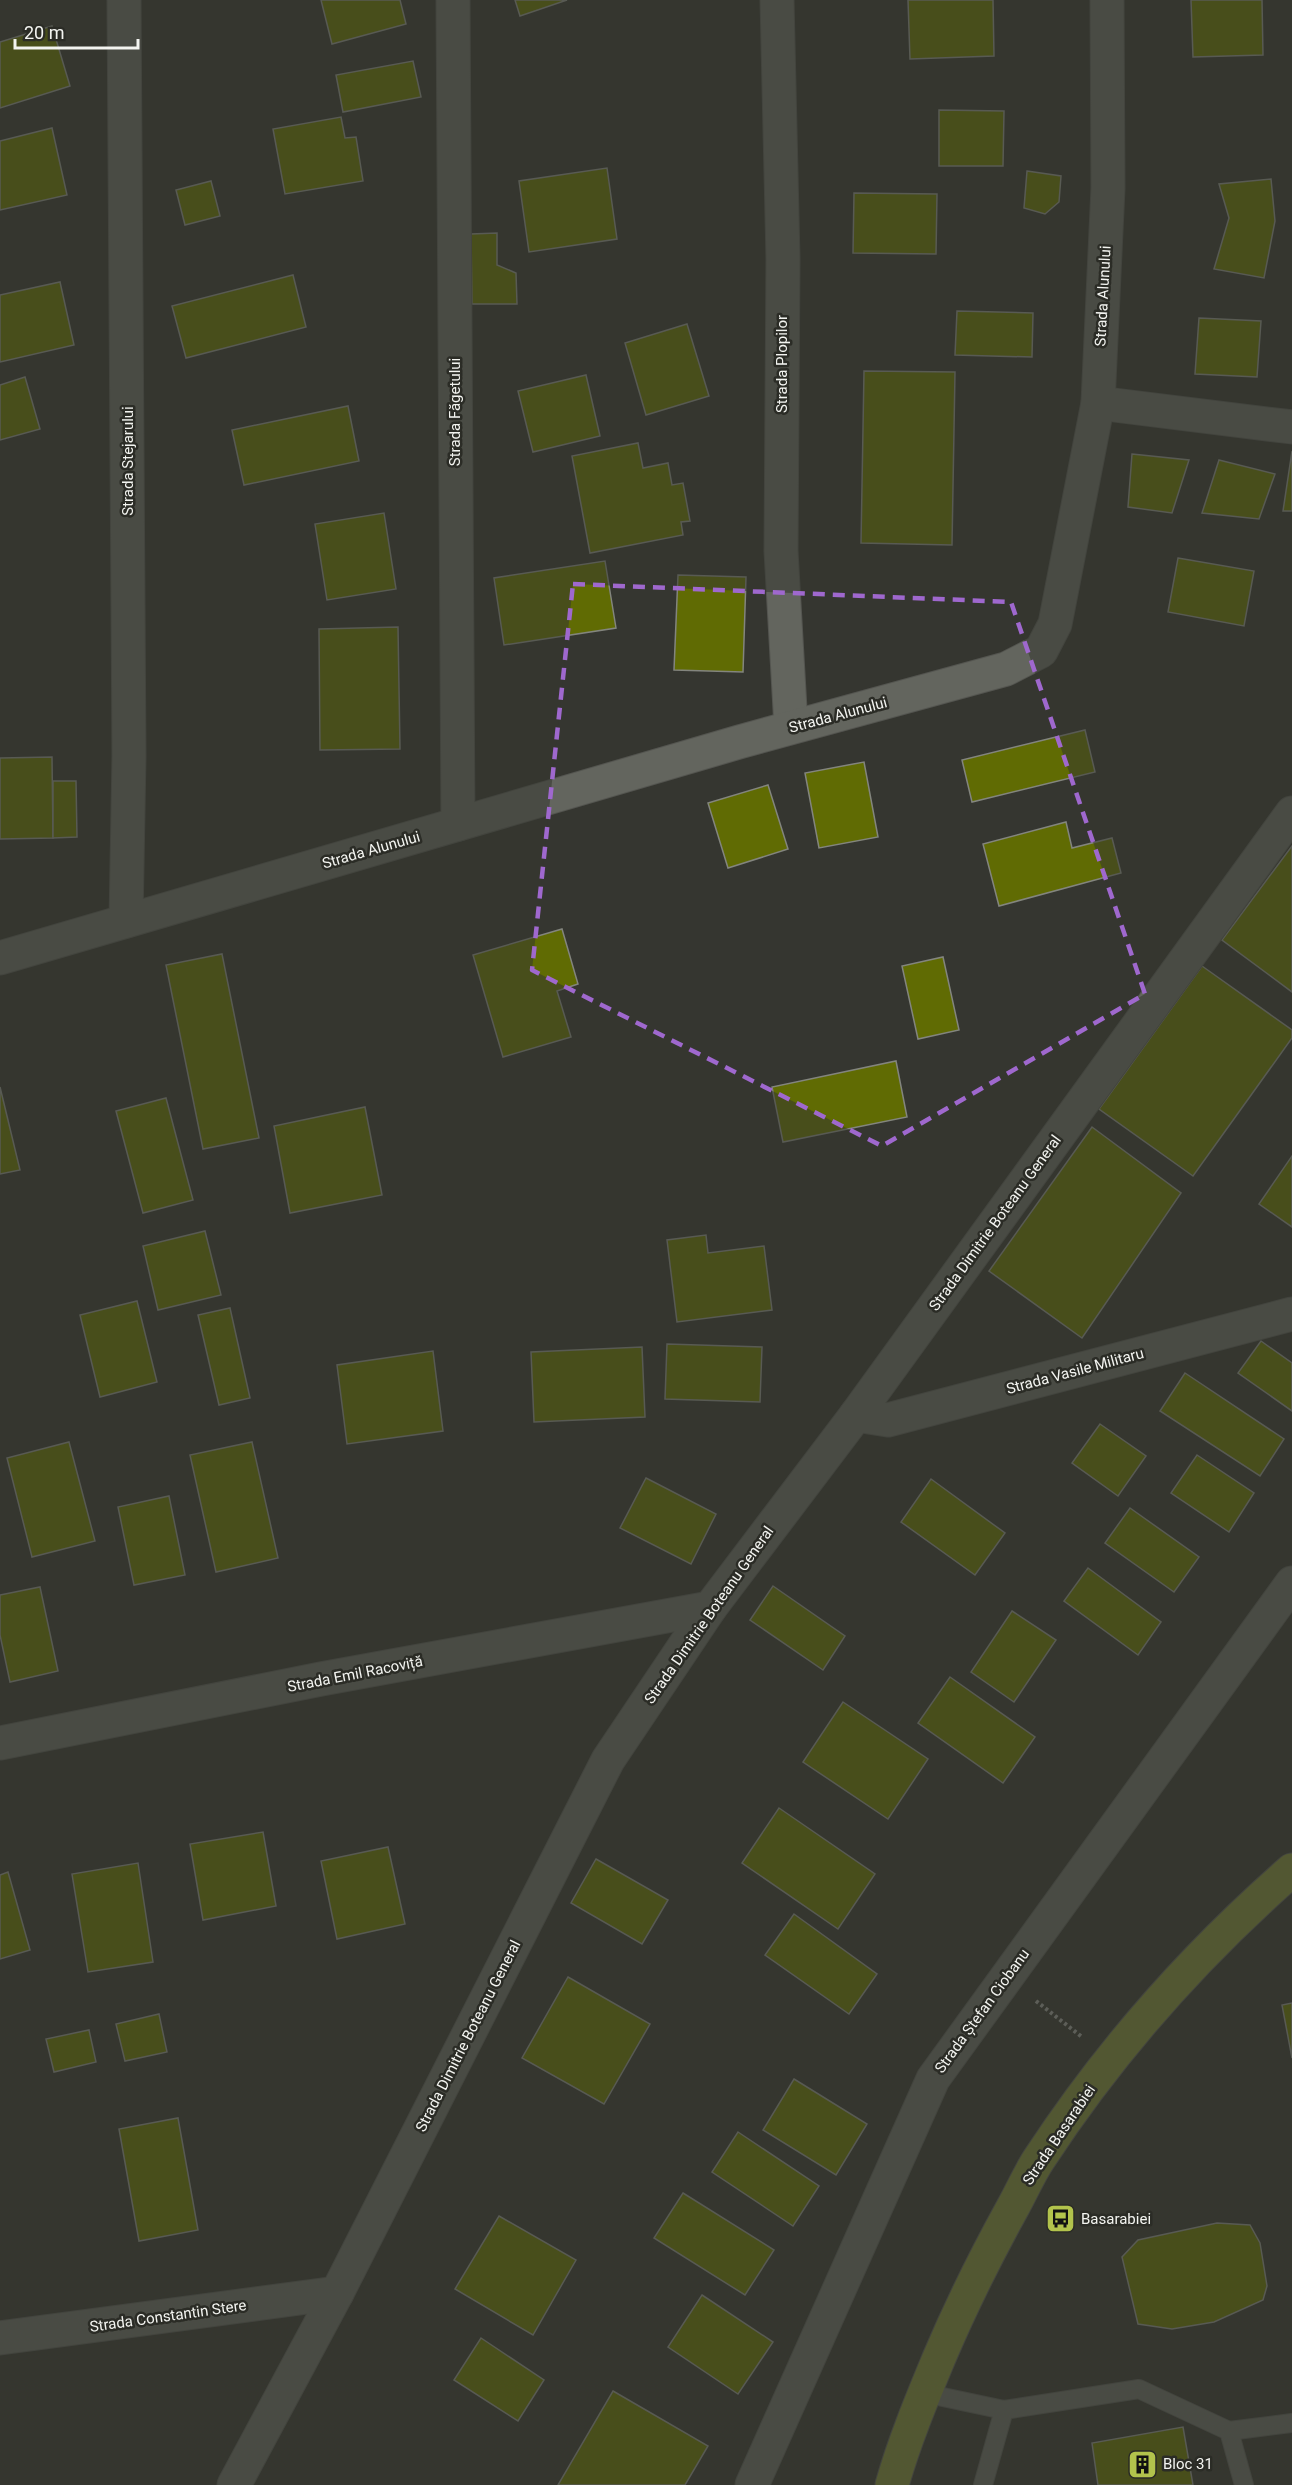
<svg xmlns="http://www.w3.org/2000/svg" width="1292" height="2485" viewBox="0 0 1292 2485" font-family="Roboto,sans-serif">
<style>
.building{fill:#606b03;stroke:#83857e;stroke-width:1.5}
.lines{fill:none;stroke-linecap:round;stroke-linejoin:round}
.service-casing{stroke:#545550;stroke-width:20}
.minor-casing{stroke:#545550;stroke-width:35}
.primary-casing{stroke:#545550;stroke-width:35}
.path{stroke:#8e8f8a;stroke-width:4;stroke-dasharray:3 3;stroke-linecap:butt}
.service{stroke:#63655e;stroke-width:18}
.minor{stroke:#63655e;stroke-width:33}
.primary{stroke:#767f36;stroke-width:33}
.marked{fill:none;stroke:#9f68ce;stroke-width:4.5;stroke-dasharray:12 8;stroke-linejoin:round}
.labels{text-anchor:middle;stroke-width:5;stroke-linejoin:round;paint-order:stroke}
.street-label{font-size:15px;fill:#f3f4f0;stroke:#2b2c26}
.poi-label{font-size:15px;fill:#f3f4f0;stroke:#2b2c26;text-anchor:start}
</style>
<rect width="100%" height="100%" fill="#353630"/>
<!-- building -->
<g class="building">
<polygon points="321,0 400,0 406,24 332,44"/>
<polygon points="515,0 567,0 520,16"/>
<polygon points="908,0 993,0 994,56 910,59"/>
<polygon points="1191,0 1262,0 1263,55 1193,57"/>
<polygon points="52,26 70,86 0,108 0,42"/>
<polygon points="413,61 421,97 343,112 336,75"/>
<polygon points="939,110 1004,111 1003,166 939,166"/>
<polygon points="341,117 345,138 356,137 363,181 285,194 273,129"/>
<polygon points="52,128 67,195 0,210 0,141"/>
<polygon points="607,168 617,239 529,252 519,181"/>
<polygon points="1027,171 1061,176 1059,202 1045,214 1024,208"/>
<polygon points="1271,179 1275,221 1264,278 1214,269 1229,218 1219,184"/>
<polygon points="211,181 220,216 185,225 176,190"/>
<polygon points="854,193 937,194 936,254 853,253"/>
<polygon points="497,233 497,265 516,273 517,304 472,304 471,234"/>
<polygon points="293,275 306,327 186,358 172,306"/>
<polygon points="60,282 74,345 0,362 0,295"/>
<polygon points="957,311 1033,313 1032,357 955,355"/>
<polygon points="1199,318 1261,321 1257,377 1195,374"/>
<polygon points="687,324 709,396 646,415 625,343"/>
<polygon points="864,371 955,372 952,545 861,543"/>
<polygon points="586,375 600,436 533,452 518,391"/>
<polygon points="25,377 40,429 0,440 0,385"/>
<polygon points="348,406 359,461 244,485 232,430"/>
<polygon points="638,443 643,468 668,463 672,485 683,483 690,521 681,522 683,535 590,553 572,456"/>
<polygon points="1292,451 1292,511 1283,511"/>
<polygon points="1132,454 1189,460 1172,513 1128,507"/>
<polygon points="1219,460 1275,474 1259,519 1202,513"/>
<polygon points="384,513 396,589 327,600 315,524"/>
<polygon points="1178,558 1254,571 1244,626 1168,612"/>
<polygon points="605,561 616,628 504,645 494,578"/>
<polygon points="678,575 746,577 743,672 674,670"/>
<polygon points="398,627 400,749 320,750 319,629"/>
<polygon points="1085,730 1095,772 972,802 962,760"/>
<polygon points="52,757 53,838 0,839 0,758"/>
<polygon points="864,762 878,837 819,848 805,773"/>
<polygon points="53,781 76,781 77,837 53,838"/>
<polygon points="768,785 788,849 728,868 708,803"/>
<polygon points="1066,822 1072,848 1112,838 1121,873 999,906 983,844"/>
<polygon points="1292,846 1292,992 1222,940"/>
<polygon points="562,929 578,984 557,991 571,1037 503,1057 473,955"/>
<polygon points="222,954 259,1138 203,1149 166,965"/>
<polygon points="943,957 959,1030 918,1039 902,966"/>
<polygon points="1202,966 1292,1030 1292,1038 1193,1176 1099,1109"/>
<polygon points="896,1061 907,1117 783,1142 772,1087"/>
<polygon points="0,1087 20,1170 0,1174"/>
<polygon points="166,1098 193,1200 143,1213 116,1111"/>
<polygon points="365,1107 382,1195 290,1213 274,1126"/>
<polygon points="1092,1127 1181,1193 1082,1338 989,1271"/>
<polygon points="1292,1156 1292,1227 1259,1204"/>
<polygon points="205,1231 221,1295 158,1310 143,1246"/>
<polygon points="706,1235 708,1253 764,1246 772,1310 677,1322 667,1240"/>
<polygon points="137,1301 157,1382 100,1397 80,1315"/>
<polygon points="230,1308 250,1398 219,1405 198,1315"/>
<polygon points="1261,1341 1292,1363 1292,1411 1238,1373"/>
<polygon points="667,1344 762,1347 760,1402 665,1399"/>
<polygon points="642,1347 645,1417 534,1422 531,1352"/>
<polygon points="433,1351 443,1431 347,1444 337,1365"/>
<polygon points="1185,1373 1284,1439 1260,1476 1160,1411"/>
<polygon points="1100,1424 1146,1456 1118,1496 1072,1463"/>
<polygon points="69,1442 95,1541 32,1557 7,1458"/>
<polygon points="252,1442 278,1558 216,1572 190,1455"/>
<polygon points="1197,1455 1254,1493 1229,1532 1171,1493"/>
<polygon points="646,1478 716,1514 691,1564 620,1528"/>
<polygon points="931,1479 1005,1533 975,1575 901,1522"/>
<polygon points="169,1496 185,1575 134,1585 118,1507"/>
<polygon points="1130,1508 1199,1557 1174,1592 1105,1543"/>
<polygon points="1088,1568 1161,1622 1138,1655 1064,1601"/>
<polygon points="773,1586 845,1636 823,1670 750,1620"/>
<polygon points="40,1587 58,1671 10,1682 0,1635 0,1595"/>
<polygon points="1012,1611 1056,1640 1014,1702 971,1672"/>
<polygon points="950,1677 1035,1737 1003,1783 918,1723"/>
<polygon points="843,1702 928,1759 888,1819 803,1762"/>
<polygon points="779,1808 875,1874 838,1929 742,1863"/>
<polygon points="263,1832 276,1906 203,1920 190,1844"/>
<polygon points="388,1847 405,1924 337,1939 321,1861"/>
<polygon points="596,1859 668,1900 642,1944 571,1903"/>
<polygon points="138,1863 153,1962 88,1972 72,1874"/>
<polygon points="8,1872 30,1950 0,1959 0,1875"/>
<polygon points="794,1914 877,1974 849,2014 765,1955"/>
<polygon points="568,1977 650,2024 604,2104 522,2058"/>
<polygon points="1292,2003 1292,2058 1282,2005"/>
<polygon points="159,2014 167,2052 125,2061 116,2024"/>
<polygon points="89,2030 96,2062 54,2072 46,2039"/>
<polygon points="794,2079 867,2124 836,2175 763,2130"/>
<polygon points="178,2118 198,2230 139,2241 119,2129"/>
<polygon points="738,2132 819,2186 793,2226 712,2172"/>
<polygon points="683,2193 774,2250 745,2295 654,2238"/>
<polygon points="499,2216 576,2260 533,2335 455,2289"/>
<polygon points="1217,2223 1250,2225 1260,2243 1267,2286 1263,2300 1214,2322 1172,2329 1138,2324 1122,2257 1138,2240"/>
<polygon points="702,2295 773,2342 738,2394 668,2347"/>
<polygon points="481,2338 544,2380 518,2421 454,2380"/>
<polygon points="613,2391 708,2446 685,2485 558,2485"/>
<polygon points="1183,2427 1193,2485 1098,2485 1092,2443"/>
</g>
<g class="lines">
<defs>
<g id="service">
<polyline points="924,2393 1004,2410 1139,2389 1229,2431 1244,2485"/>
<polyline points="1229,2431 1292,2423"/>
<polyline points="983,2485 1004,2410"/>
</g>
<g id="minor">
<polyline points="124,0 129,756 126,921"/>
<polyline points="453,0 458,824"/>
<polyline points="777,0 783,259 781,551 791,727"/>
<polyline points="1098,403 1292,427"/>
<polyline points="0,958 739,742 1006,669 1041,651 1055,624 1098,403 1108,188 1107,0"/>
<polyline points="856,1415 888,1420 1292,1314"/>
<polyline points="0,1743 321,1679 710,1608"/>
<polyline points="0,2338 337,2293"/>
<polyline points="234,2485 337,2293 608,1760 710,1608 856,1415 1292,813"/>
<polyline points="752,2485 933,2079 1292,1583"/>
</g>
<path id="primary" d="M892,2485C904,2442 922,2399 939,2358C961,2306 986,2256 1013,2207C1022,2191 1029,2174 1039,2159C1109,2052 1196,1954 1292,1870"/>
</defs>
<!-- service casing -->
<use href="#service" class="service-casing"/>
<!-- minor casing -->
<use href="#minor" class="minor-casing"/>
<!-- primary casing -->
<use href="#primary" class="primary-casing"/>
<!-- path -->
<polyline class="path" points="1036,2001 1082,2037"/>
<!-- service -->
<use href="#service" class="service"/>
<!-- minor -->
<use href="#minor" class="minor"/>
<!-- primary -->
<use href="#primary" class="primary"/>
</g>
<!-- marked area -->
<path d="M0 0H1292V2485H0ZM573,584L1011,602L1145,994L882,1146L532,970Z" fill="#353630" fill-opacity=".55" fill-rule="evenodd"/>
<path class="marked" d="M573,584L1011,602L1145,994L882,1146L532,970Z"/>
<!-- icons -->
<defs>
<symbol id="bus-square" viewBox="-11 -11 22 22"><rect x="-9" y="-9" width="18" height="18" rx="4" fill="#b2c34c" stroke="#2b2c26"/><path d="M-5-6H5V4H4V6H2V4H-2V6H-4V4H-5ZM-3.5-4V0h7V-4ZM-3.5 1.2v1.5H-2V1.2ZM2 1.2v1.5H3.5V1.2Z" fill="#111"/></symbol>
<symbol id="building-square" viewBox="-11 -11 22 22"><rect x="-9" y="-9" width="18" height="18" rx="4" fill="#b2c34c" stroke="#2b2c26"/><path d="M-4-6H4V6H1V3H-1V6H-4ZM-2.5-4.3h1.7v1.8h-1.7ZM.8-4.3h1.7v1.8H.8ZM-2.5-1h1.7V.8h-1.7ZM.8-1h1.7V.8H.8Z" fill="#111"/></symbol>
</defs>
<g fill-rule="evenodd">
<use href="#bus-square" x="1044" y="2202" width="33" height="33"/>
<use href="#building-square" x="1126" y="2448" width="33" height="33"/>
</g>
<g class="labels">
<!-- street labels -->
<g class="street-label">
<text transform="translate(1103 296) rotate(-87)" y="5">Strada Alunului</text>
<text transform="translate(782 364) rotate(-90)" y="5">Strada Plopilor</text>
<text transform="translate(455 412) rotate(-90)" y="5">Strada Făgetului</text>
<text transform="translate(128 461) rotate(-90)" y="5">Strada Stejarului</text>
<text transform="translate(838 715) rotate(-15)" y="5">Strada Alunului</text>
<text transform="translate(371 850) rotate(-16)" y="5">Strada Alunului</text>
<text transform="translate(995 1223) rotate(-54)" y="5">Strada Dimitrie Boteanu General</text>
<text transform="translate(1075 1371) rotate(-15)" y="5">Strada Vasile Militaru</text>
<text transform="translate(709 1615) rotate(-55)" y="5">Strada Dimitrie Boteanu General</text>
<text transform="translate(355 1674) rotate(-11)" y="5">Strada Emil Racoviță</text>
<text transform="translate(982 2011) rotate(-54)" y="5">Strada Ștefan Ciobanu</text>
<text transform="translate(468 2036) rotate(-63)" y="5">Strada Dimitrie Boteanu General</text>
<text transform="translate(1059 2135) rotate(-56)" y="5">Strada Basarabiei</text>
<text transform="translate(168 2316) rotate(-8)" y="5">Strada Constantin Stere</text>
</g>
<!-- poi labels -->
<g class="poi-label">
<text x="1081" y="2224">Basarabiei</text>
<text x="1163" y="2469">Bloc 31</text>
</g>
</g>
<!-- scale -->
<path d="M15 39v9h123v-9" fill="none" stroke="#f3f4f0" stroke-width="3"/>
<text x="24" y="39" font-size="18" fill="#f3f4f0" stroke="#2b2c26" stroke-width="4.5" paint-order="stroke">20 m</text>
</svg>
